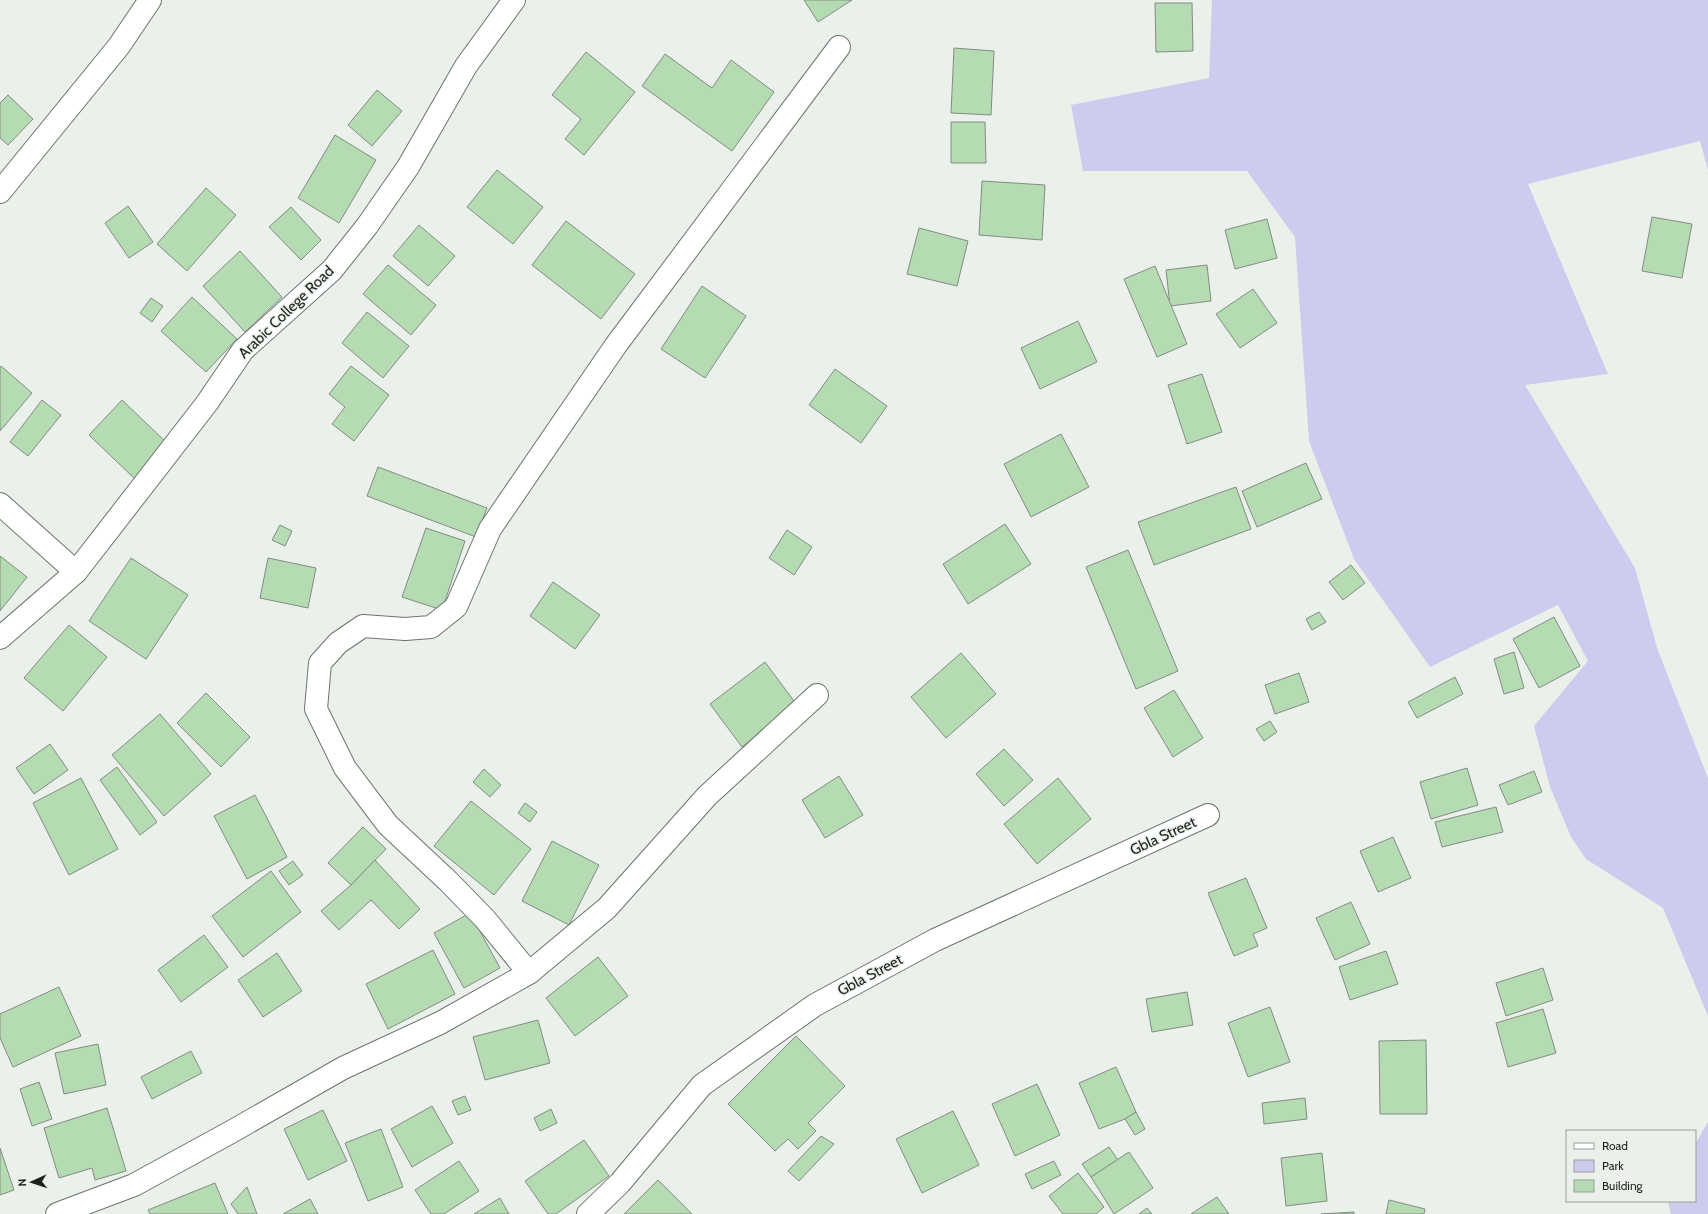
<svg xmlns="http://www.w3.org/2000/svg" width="1708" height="1214" viewBox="0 0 1708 1214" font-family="Cabin,sans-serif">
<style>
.green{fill:#cbccee}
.building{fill:#b4dbb2;stroke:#858b84}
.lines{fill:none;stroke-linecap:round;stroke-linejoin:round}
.minor-casing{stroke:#6d736d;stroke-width:24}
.minor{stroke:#fff;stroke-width:22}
.labels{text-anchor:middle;stroke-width:3;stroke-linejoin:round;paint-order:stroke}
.street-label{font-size:15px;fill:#1f211f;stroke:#eaf1ea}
</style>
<rect width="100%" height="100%" fill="#eaf1ea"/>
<!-- green -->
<g class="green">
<polygon points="1212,0 1708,0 1708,170 1700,141 1528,184 1608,374 1525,385 1635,568 1657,648 1708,778 1708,1016 1663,908 1586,859 1571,837 1550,787 1534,726 1588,661 1558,605 1430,667 1354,559 1309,441 1295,237 1247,171 1083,171 1071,105 1209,78"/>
<polygon points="1708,1122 1708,1214 1671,1214 1668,1201 1695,1201 1695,1144"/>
</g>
<!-- building -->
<g class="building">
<polygon points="804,0 852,0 818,22"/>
<polygon points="1155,3 1192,3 1193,51 1156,52"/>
<polygon points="954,48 994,51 991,115 951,113"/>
<polygon points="586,52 635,92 584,155 565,139 581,119 552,95"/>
<polygon points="665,54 712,88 731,60 774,92 732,151 642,86"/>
<polygon points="377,90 402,111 372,146 348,125"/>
<polygon points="8,95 33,119 8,145 0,138 0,103"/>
<polygon points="951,122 985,122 986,163 951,163"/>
<polygon points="335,135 376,160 339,223 298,198"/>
<polygon points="497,170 543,207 513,244 467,207"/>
<polygon points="982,181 1045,185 1042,240 979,235"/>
<polygon points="206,188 236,215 187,271 157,244"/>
<polygon points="128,206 153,242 129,258 105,223"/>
<polygon points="291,207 321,240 301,260 269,227"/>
<polygon points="1652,217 1692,224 1682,278 1642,271"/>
<polygon points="1267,219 1277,258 1235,269 1225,230"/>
<polygon points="566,221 635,274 601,319 532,265"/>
<polygon points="419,225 455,256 428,286 393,256"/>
<polygon points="919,228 968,241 957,286 907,274"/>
<polygon points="240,251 282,297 245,332 203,286"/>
<polygon points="388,265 436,305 411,335 363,294"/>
<polygon points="1207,265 1211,301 1170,306 1166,270"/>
<polygon points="1155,266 1187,344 1157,357 1124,279"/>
<polygon points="702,286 746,316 705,378 661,349"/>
<polygon points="1253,289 1277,323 1240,348 1216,314"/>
<polygon points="192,297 237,339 206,372 161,331"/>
<polygon points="151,298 163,306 152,322 140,313"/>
<polygon points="367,312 409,346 383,378 342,343"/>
<polygon points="1078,321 1097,362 1040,389 1021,348"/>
<polygon points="1,366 32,393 0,431 0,368"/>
<polygon points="351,366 389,395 354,441 332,424 345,407 329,394"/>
<polygon points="835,369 887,406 861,443 809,405"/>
<polygon points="1202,374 1222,432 1187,444 1168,385"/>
<polygon points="42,400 61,415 28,456 10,442"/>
<polygon points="122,400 169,445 136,480 89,435"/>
<polygon points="1061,434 1089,487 1031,517 1004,464"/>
<polygon points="1306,463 1322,499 1257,527 1242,491"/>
<polygon points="378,467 487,508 476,537 367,496"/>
<polygon points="1236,487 1251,529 1154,565 1138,522"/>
<polygon points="1005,524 1031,564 968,604 943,564"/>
<polygon points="280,525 292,531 285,546 272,540"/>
<polygon points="426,528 465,541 442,610 402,597"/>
<polygon points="787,530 812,547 794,575 769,558"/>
<polygon points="1128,550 1178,671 1136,689 1086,567"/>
<polygon points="0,556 27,577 0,611"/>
<polygon points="131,558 188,595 146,659 89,621"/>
<polygon points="268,558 316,568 308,608 260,598"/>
<polygon points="1351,565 1365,583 1343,600 1329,582"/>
<polygon points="553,582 600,615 575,649 530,616"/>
<polygon points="1319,612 1326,622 1312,630 1306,619"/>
<polygon points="1554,617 1580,666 1539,688 1513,639"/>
<polygon points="69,625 107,657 63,711 24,678"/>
<polygon points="1514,652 1524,688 1504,694 1494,659"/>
<polygon points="961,653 996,694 946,738 911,697"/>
<polygon points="765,662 797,705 742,747 710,704"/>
<polygon points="1299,673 1309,702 1275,714 1265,685"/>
<polygon points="1455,677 1463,694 1417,718 1408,702"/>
<polygon points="1174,690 1203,738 1173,757 1144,708"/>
<polygon points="206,693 250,737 221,767 177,723"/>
<polygon points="160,714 211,774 164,816 112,755"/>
<polygon points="1270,721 1277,732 1264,741 1256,729"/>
<polygon points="50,744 68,770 34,794 16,768"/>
<polygon points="1004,749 1033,780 1004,806 976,774"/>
<polygon points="117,767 157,822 140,835 100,780"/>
<polygon points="1467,768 1478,805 1431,819 1420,782"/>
<polygon points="484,769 501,785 490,797 473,782"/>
<polygon points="1534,771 1542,792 1508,805 1499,785"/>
<polygon points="839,776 863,815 825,838 802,800"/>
<polygon points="81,778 118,849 69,875 33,803"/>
<polygon points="1058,778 1091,819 1037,864 1004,824"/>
<polygon points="255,795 287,857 247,879 214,816"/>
<polygon points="471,801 531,849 494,895 434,846"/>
<polygon points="525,803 537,812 530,822 518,813"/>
<polygon points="1496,807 1503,832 1442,847 1435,822"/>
<polygon points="363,827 386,849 351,885 328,863"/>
<polygon points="1393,837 1411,878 1378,892 1360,851"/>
<polygon points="552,841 599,865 569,925 522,901"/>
<polygon points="375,860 420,909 399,929 371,900 339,930 321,911 351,885"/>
<polygon points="293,861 303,875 289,885 279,871"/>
<polygon points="271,871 301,912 243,957 212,916"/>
<polygon points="1246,878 1267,928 1253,934 1258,946 1234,956 1208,893"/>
<polygon points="1351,902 1370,944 1335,960 1316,918"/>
<polygon points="470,913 500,968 464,988 434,933"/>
<polygon points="204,935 228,967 181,1002 158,970"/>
<polygon points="433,950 455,994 388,1029 366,984"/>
<polygon points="1386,951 1398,984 1350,1000 1339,967"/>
<polygon points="277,953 302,991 263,1017 238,980"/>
<polygon points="598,957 628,996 575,1036 546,998"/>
<polygon points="1543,968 1553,1000 1506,1016 1496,983"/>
<polygon points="59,987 81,1036 13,1067 0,1038 0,1014"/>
<polygon points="1187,992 1193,1025 1152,1032 1146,999"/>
<polygon points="1270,1007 1290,1062 1248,1077 1228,1023"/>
<polygon points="1543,1009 1556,1053 1508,1067 1496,1023"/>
<polygon points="538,1020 550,1063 485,1080 473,1037"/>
<polygon points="796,1036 845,1086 808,1123 816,1131 798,1149 788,1139 775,1151 728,1104"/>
<polygon points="1426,1040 1427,1114 1380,1114 1379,1041"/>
<polygon points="98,1044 106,1085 64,1094 55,1053"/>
<polygon points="191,1051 202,1073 152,1099 141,1077"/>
<polygon points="1116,1067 1136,1112 1125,1119 1099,1129 1079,1083"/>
<polygon points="39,1082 52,1119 32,1126 20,1089"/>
<polygon points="1037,1084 1060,1135 1015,1156 992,1104"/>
<polygon points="465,1096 471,1110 458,1115 452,1101"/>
<polygon points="1305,1098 1307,1119 1264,1124 1262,1103"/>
<polygon points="432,1106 453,1143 412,1167 391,1129"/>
<polygon points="107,1108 126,1171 95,1180 92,1168 59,1178 44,1128"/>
<polygon points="551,1109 557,1123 540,1131 534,1118"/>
<polygon points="323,1110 347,1161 308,1180 284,1129"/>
<polygon points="953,1111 979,1165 922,1193 896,1139"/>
<polygon points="1136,1112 1145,1129 1135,1135 1125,1119"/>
<polygon points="381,1129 403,1187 368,1201 345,1143"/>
<polygon points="821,1136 834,1144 799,1181 788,1171"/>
<polygon points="584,1140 609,1176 556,1214 548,1214 525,1181"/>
<polygon points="1109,1147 1118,1160 1091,1177 1082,1164"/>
<polygon points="0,1148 14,1190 0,1195"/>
<polygon points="1129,1152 1153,1188 1114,1214 1091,1177"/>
<polygon points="1322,1153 1327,1201 1286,1206 1281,1158"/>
<polygon points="459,1161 479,1191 444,1214 431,1214 415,1190"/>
<polygon points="1054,1161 1061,1175 1032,1189 1025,1174"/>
<polygon points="1078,1173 1104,1207 1096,1214 1063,1214 1049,1196"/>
<polygon points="658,1180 692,1214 624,1214"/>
<polygon points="215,1183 228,1214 150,1214 148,1210"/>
<polygon points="247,1187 257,1214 238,1214 231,1204"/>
<polygon points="1217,1197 1229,1214 1191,1214"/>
<polygon points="500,1198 509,1214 474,1214"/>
<polygon points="310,1199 318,1214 283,1214"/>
<polygon points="1389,1200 1425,1209 1424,1214 1386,1214"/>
<polygon points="1147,1208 1152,1214 1139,1214"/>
<polygon points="1354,1212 1354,1214 1321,1214"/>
</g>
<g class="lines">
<defs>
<g id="minor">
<polyline points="0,192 119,46 150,0"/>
<polyline points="0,504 76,572"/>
<polyline points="0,638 76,572 207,403 243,350 332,270 367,226 408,167 466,66 514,0"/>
<polyline points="529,973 485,919 448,881 388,825 345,768 316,709 320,663 338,643 363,626 405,629 431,627 456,607 490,529 616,345 839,47"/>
<polyline points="57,1214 134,1185 231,1132 343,1068 440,1023 529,973 607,908 707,796 817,695"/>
<polyline points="588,1214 620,1183 702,1085 815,1005 935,940 1208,815"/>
</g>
</defs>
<!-- minor casing -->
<use href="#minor" class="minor-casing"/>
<!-- minor -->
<use href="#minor" class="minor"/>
</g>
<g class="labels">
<!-- street labels -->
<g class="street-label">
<text transform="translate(286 312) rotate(-44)" y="5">Arabic College Road</text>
<text transform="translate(1163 836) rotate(-25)" y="5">Gbla Street</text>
<text transform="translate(870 975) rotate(-28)" y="5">Gbla Street</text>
</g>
</g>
<!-- legend -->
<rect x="1566" y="1130" width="130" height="72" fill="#eaf1ea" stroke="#999e99"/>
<rect x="1574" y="1143" width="20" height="6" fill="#ffffff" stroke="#999e99"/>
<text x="1602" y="1150" font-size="12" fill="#1f211f">Road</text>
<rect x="1574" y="1160" width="20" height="12" fill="#cbccee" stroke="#999e99"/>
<text x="1602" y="1170" font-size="12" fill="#1f211f">Park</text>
<rect x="1574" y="1180" width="20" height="12" fill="#b4dbb2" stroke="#999e99"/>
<text x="1602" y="1190" font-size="12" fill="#1f211f">Building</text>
<!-- north arrow -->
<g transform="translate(32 1182) rotate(267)" stroke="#eaf1ea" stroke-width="3" paint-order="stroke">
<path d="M0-3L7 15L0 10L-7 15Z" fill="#1f211f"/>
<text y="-6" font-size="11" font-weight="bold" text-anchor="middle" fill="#1f211f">N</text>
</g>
</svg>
